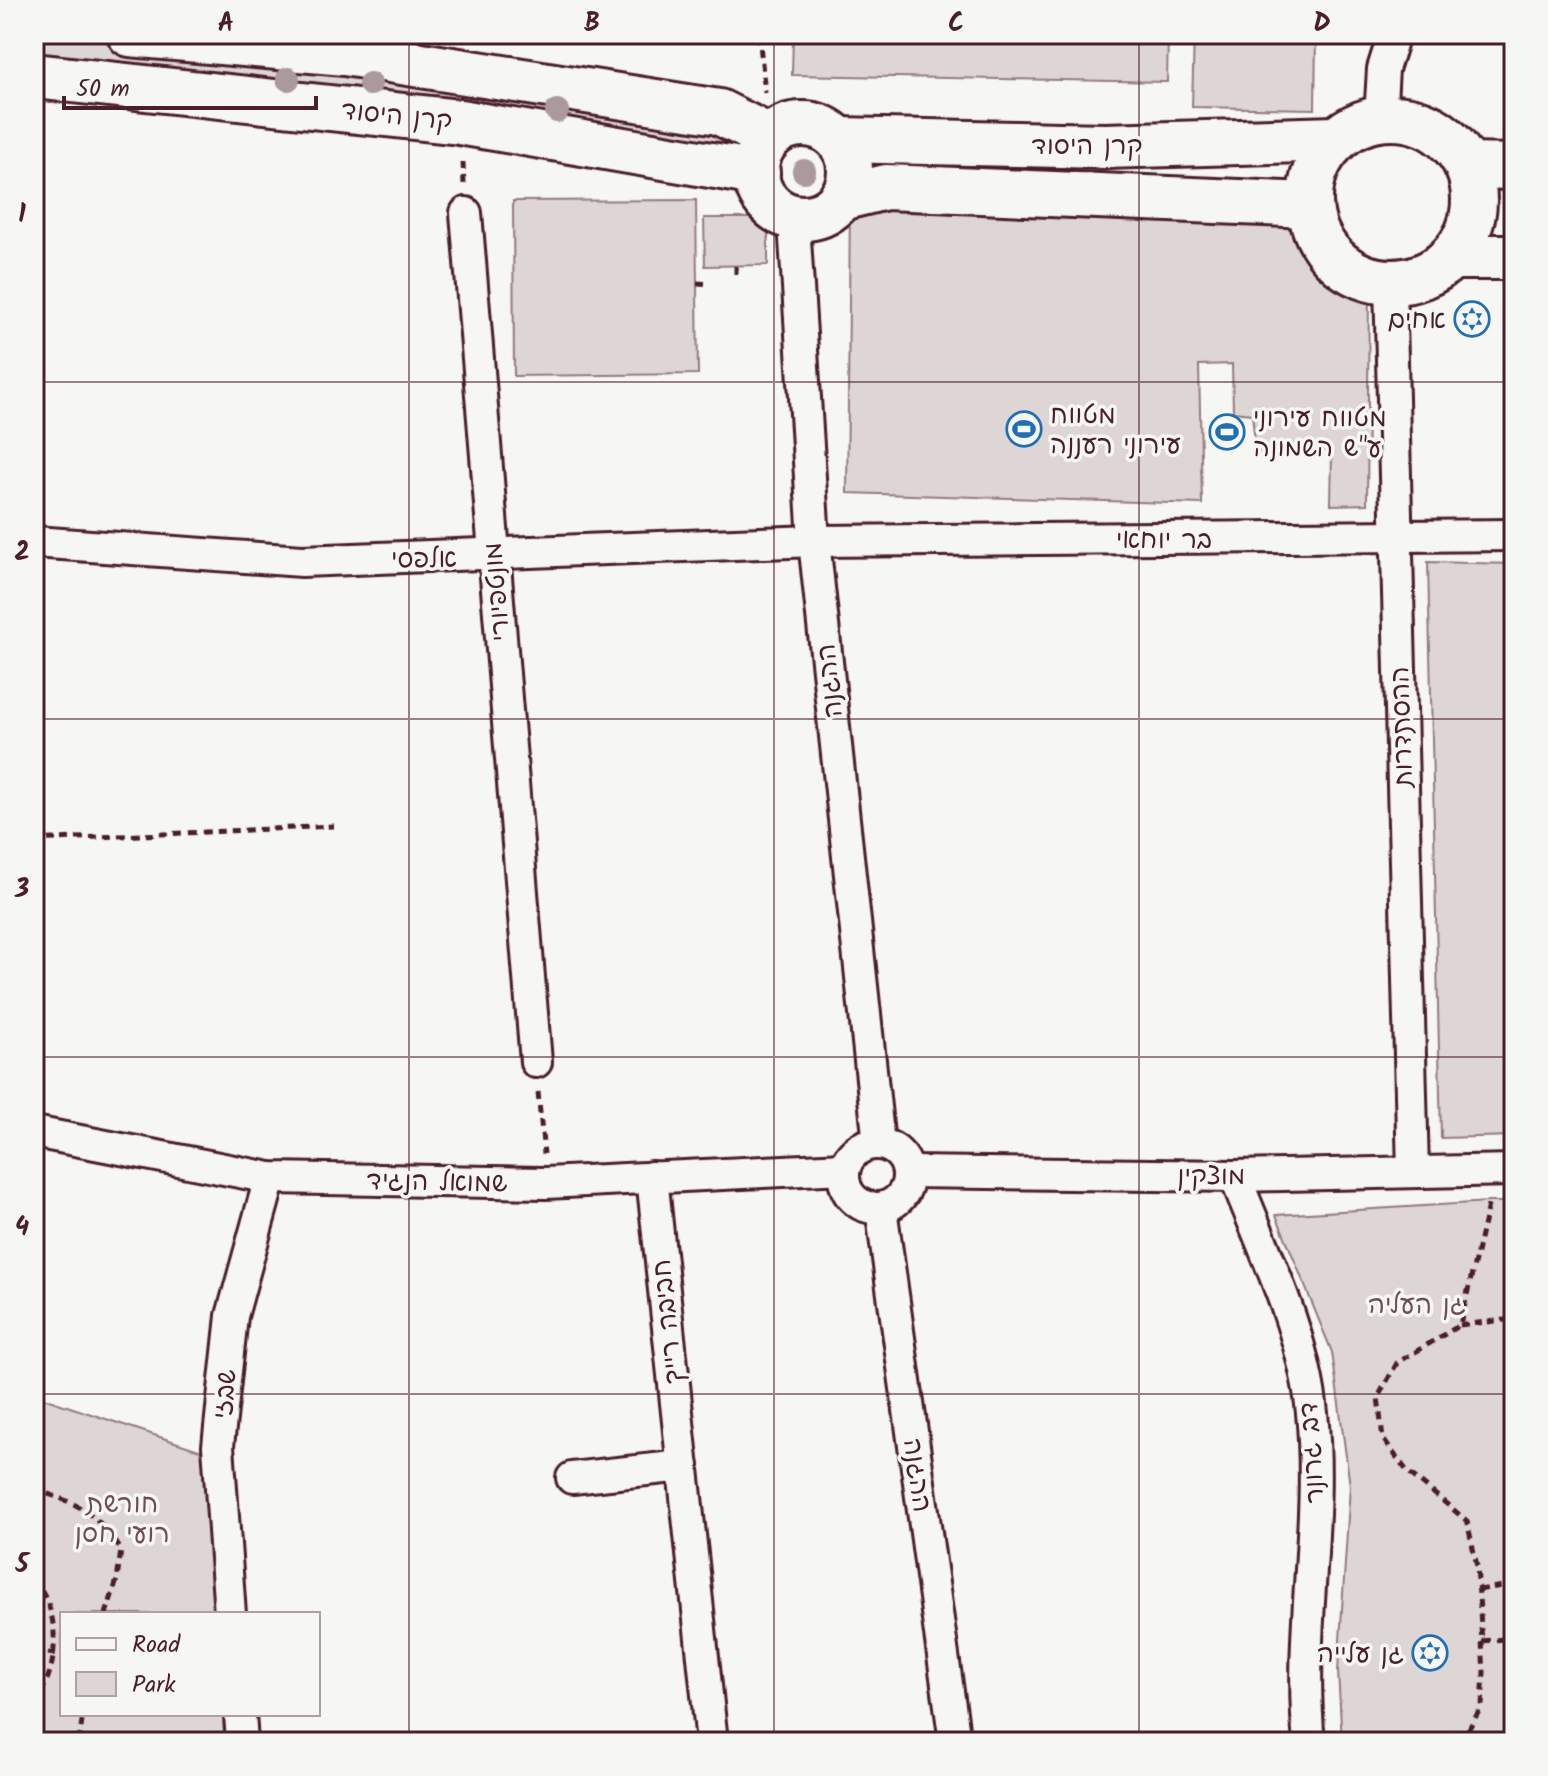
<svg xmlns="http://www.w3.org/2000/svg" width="1548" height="1776" viewBox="0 0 1548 1776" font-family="Kalam,'Playpen Sans Hebrew',sans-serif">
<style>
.green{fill:#ddd6d5;stroke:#947a80;stroke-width:2}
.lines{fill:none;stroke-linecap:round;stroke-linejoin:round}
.street-casing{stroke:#4a1f2b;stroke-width:36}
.secondary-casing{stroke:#4a1f2b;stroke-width:50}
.path{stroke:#4a1f2b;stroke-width:5;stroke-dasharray:8 6;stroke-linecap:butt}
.street{stroke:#f6f6f2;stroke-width:30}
.secondary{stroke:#f6f6f2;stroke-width:44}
.tree{fill:#ac999c}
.grid{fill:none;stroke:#4a1f2b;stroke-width:2;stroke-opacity:0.55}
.labels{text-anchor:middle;stroke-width:7;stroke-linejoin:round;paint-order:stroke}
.street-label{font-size:26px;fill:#4a1f2b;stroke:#f6f6f2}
.poi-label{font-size:26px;fill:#4a1f2b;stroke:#f6f6f2;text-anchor:end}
.park-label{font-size:26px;fill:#6f4d56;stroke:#f6f6f2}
.neatline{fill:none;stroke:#4a1f2b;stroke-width:3}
.grid-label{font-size:26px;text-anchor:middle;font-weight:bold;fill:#4a1f2b}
</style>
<rect width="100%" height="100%" fill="#f6f6f2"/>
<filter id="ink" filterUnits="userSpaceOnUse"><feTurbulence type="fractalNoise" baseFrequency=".0125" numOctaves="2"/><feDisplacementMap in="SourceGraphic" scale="16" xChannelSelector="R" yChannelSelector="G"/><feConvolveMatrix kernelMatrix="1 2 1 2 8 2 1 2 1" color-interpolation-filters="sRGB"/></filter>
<g filter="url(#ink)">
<!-- green -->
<g class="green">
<polygon points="34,34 339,59 741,132 730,156 34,69"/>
<polygon points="793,34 1168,34 1167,82 792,75"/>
<polygon points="1194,34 1316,34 1315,109 1192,107"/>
<path d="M885,196L1299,219C1310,253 1336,276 1369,290L1367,504L1331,505L1332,451L1256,452L1252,414L1233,412L1232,364L1199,365L1202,504L847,493L850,209Z"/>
<polygon points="696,200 698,374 514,376 513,201"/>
<polygon points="704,218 768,218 768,265 705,266"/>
<polygon points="1428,562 1514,564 1514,1136 1441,1138"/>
<polygon points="1489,1202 1514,1202 1514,1742 1342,1742 1338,1671 1350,1486 1332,1352 1276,1215"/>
<polygon points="34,1395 208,1453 217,1614 62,1614 62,1714 223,1714 224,1742 34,1742"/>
</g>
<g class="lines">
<defs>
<g id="street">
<polyline points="1380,119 1383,69 1394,34"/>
<polyline points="466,213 536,1062"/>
<polyline points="801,218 795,239 814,541 879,1144"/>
<polyline points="1390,283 1413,1172"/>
<polyline points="34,542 302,561 814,541 1514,535"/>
<polyline points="34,1132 270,1178 546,1183 844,1168"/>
<circle cx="876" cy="1176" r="32"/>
<polyline points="908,1172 1235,1176 1514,1170"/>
<path d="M1235,1176C1264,1251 1304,1332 1312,1413C1323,1523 1298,1632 1309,1742"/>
<polyline points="652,1177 712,1742"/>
<polyline points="881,1208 955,1742"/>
<polyline points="572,1478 683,1466"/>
<polyline points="230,1614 218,1446 232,1316 270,1178"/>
<polyline points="240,1714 242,1742"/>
</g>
<g id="secondary">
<polyline points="130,34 345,53 719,112 769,137"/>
<polyline points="34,76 460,122 757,173"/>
<circle cx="1392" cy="200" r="82"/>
<circle cx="803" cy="171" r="47"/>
<polyline points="839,140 1105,146 1336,139"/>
<polyline points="1467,166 1514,167"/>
<polyline points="841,198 886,187 1310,205"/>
<polyline points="1453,257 1514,257"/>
</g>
</defs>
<!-- street casing -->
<use href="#street" class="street-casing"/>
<!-- secondary casing -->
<use href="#secondary" class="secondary-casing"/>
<!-- path -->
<g class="path">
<polyline points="759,34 765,93"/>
<polyline points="791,105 821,107"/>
<polyline points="1412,108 1438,120 1452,131"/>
<polyline points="463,162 464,184"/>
<polyline points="736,274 736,265"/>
<polyline points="697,283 710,284"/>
<polyline points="34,840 334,826"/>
<polyline points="538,1092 544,1154"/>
<polyline points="1460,1325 1514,1319"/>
<path d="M34,1490C77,1502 96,1512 121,1550L117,1580L106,1614"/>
<path d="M34,1579C61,1611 61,1670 34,1702"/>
<polyline points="1479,1590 1514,1584"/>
<polyline points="1482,1641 1514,1638"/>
<polyline points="34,1651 62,1655"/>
<polyline points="79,1742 83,1714"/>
<polyline points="1461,1742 1482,1706 1484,1672 1477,1566 1467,1521 1407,1471 1383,1439 1378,1397 1397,1363 1460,1325 1489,1201"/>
</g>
<!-- street -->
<use href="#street" class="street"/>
<!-- secondary -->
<use href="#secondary" class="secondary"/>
</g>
<!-- trees -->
<g class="tree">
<circle cx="288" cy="79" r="12"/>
<circle cx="370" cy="84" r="12"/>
<circle cx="557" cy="111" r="12"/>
<circle cx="804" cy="171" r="12"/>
</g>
</g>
<!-- grid -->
<path class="grid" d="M409,34V1742M774,34V1742M1139,34V1742M34,382H1514M34,719H1514M34,1057H1514M34,1394H1514"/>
<!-- icons -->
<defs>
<symbol id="synagogue-ring" viewBox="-11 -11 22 22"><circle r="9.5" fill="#f6f6f2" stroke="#1f6fb2" stroke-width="1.5"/><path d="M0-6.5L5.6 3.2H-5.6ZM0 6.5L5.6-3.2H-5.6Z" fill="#1f6fb2"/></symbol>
<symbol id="stadium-ring" viewBox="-11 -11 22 22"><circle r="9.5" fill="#f6f6f2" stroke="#1f6fb2" stroke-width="1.5"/><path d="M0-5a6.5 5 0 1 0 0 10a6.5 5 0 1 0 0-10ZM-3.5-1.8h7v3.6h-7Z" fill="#1f6fb2"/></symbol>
</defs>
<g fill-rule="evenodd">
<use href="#synagogue-ring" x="1452" y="299" width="40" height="40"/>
<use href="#stadium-ring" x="1004" y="409" width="40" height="40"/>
<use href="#stadium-ring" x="1207" y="412" width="40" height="40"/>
<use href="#synagogue-ring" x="1410" y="1633" width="40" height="40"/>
</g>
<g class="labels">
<!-- street labels -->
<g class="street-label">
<text transform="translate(397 115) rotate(6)" y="9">קרן היסוד</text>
<text x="1087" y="154">קרן היסוד</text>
<text x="1164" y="548">בר יוחאי</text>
<text transform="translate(424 558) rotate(-1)" y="9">אלפסי</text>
<text transform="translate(496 592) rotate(-95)" y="9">מונטפיורי</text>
<text transform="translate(829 681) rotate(-96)" y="9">ההגנה</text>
<text transform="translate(1401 727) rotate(-92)" y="9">ההסתדרות</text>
<text x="1211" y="1184">מוצקין</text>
<text transform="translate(437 1181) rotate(1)" y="9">שמואל הנגיד</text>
<text transform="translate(667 1322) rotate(-96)" y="9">חביבה רייך</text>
<text transform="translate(224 1394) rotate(-84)" y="9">שבזי</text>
<text transform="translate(1311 1453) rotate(-94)" y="9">דב גרונר</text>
<text transform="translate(918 1475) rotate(82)" y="9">ההגנה</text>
</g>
<!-- poi labels -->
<g class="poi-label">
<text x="1446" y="328">אחים</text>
<text x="1050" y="423" text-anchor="start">מטווח<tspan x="1050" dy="30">עירוני רעננה</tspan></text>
<text x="1253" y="426" text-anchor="start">מטווח עירוני<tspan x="1253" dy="30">ע"ש השמונה</tspan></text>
<text x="1404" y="1662">גן עלייה</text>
</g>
<!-- park labels -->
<g class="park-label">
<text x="1417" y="1313">גן העליה</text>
<text x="122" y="1512">חורשת<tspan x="122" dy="30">רועי חסן</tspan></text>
</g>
</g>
<!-- margin -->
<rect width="1548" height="1776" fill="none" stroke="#f6f6f2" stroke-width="88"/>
<!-- legend -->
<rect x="60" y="1612" width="260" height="104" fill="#f6f6f2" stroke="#b1a0a2" stroke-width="2"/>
<rect x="76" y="1638" width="40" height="12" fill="#f6f6f2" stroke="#b1a0a2" stroke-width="2"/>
<text x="132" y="1652" font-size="24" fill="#4a1f2b">Road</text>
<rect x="76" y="1672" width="40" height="24" fill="#ddd6d5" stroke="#b1a0a2" stroke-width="2"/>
<text x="132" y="1692" font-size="24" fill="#4a1f2b">Park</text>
<!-- scale -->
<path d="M64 96v12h252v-12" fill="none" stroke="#4a1f2b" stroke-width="4"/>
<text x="76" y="96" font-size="24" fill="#4a1f2b" stroke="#f6f6f2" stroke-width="6" paint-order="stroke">50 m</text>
<rect x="44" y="44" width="1460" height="1688" class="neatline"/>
<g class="grid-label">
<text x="226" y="31">A</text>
<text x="592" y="31">B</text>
<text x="956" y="31">C</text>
<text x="1322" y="31">D</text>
<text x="22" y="222">1</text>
<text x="22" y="560">2</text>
<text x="22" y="897">3</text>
<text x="22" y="1235">4</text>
<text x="22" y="1572">5</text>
</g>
</svg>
